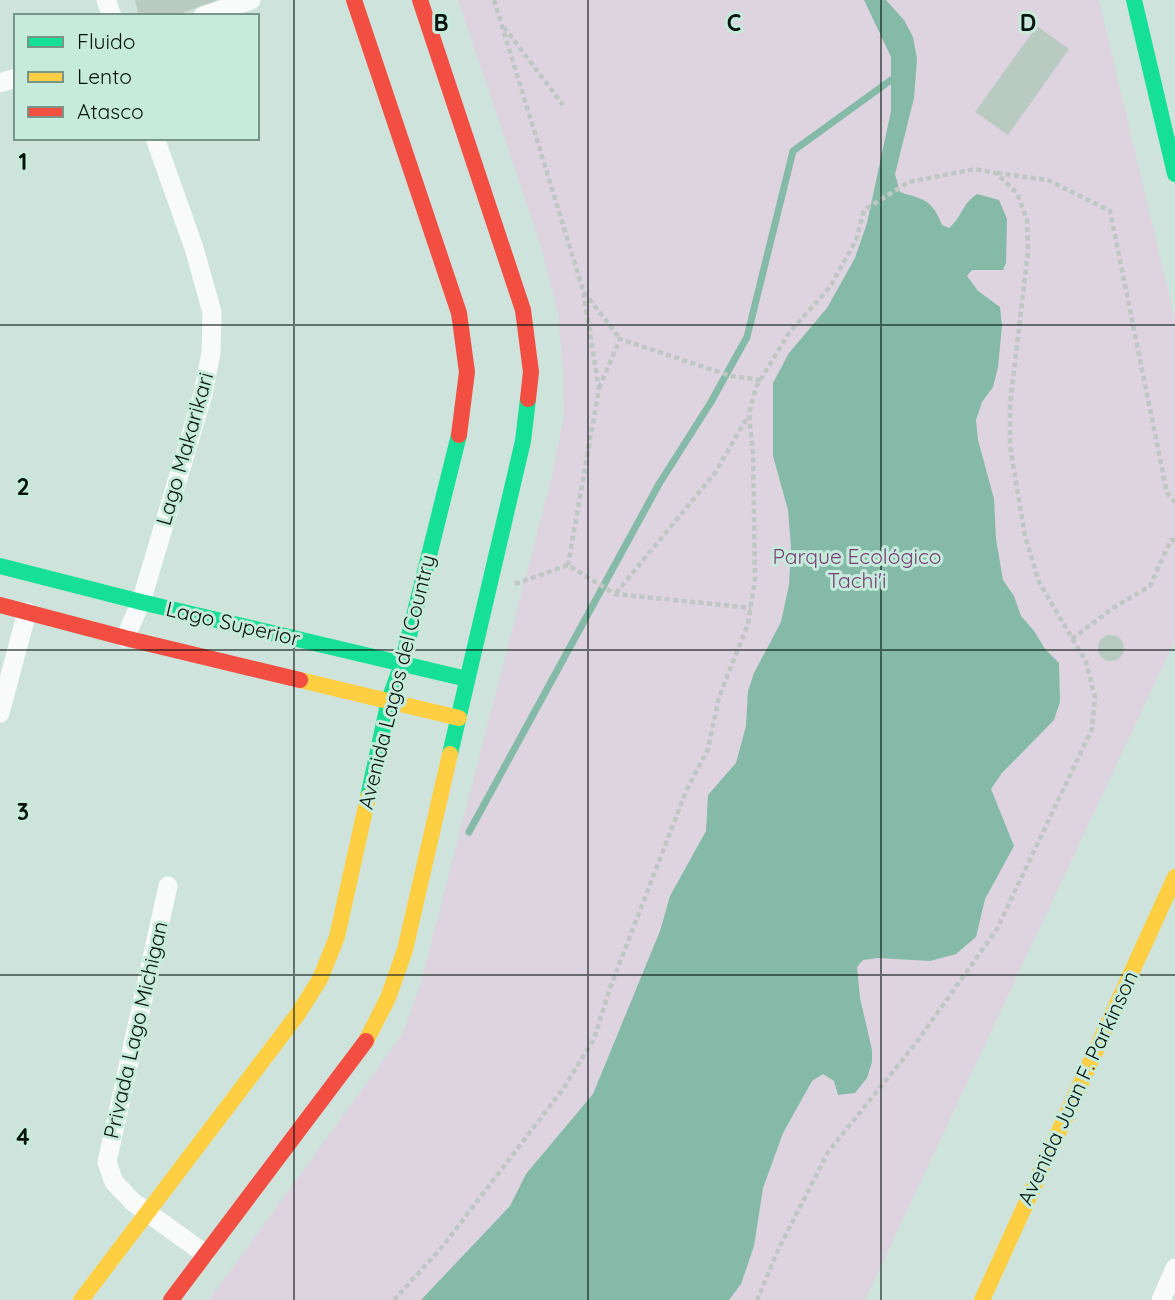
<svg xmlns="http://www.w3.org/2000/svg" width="1175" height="1300" viewBox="0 0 1175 1300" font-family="Quicksand,sans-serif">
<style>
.green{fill:#ddd4df}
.water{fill:#84baa7}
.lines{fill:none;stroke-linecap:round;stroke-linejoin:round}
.stream{stroke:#84baa7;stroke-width:7}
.building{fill:#b9cac3}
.path{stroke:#c0c6c4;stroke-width:4.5;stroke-dasharray:5 3.5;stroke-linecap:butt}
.street{stroke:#f8fbfa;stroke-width:19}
.fast{stroke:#16e098;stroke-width:16}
.slow{stroke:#ffcf43;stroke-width:16}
.jam{stroke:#f24e42;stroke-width:16}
.grid{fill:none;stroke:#06130e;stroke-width:2;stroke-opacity:0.55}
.labels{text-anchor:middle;stroke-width:6;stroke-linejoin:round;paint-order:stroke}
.street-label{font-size:21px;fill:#06130e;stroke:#c6ebdc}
.park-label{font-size:21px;fill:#7a3f72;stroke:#c6ebdc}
.grid-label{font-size:23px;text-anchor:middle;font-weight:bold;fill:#06130e;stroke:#c6ebdc;stroke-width:6;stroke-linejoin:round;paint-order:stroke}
</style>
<rect width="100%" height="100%" fill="#cee3db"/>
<!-- green -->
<polygon class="green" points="458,0 1099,0 1175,320 1175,640 865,1300 209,1300 403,1033 421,982 554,468 564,414 563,371 558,313 540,243"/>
<!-- water -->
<path class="water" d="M864,0H886L904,20L913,37L917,59L914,98L895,174L900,192C924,200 932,199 942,225L949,228C962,217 962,204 977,194L999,200L1007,219L1006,263L1003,270H972L967,276L978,291L1000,307L1002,326L998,367L993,387L982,402L976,420L978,440L994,499L996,539L1003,580L1014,596L1021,616L1034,631L1045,649L1059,663L1060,702L1054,720L1002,773L991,789L1014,846L985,899L976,937L956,954L930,961L878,958L863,960L857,967L860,998L872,1050V1062L867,1078L855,1093L838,1095L834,1081L823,1074L812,1081L783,1133L763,1188L754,1246L741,1284L729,1300H421L510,1206L526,1174L593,1094L660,931L670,896L706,831L708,795L736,763L746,726L748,691L754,673L781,622L789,585L791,546L788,510L773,456V383L789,353L827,308L855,258L867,223L891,111V57Z"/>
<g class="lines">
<!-- stream -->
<polyline class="stream" points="469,832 659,484 711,402 747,337 793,151 891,80"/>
</g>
<!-- building -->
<g class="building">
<polygon points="135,0 218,0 174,16 139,16"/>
<polygon points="1037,26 1069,49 1008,135 975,112"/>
<circle cx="1111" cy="648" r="13"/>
</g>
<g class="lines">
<!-- path -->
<g class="path">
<polyline points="494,0 583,290 599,389 568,565"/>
<polyline points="504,27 563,105"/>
<polyline points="997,173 1048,180 1110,211 1167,493 1175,502"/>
<polyline points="584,292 620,339"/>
<polyline points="599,388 620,339 731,376 761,380"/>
<polyline points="515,584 568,565 615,594 751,608"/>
<polyline points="616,593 715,473 748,416"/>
<polyline points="1072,639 1113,608 1150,586 1171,540 1175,540"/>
<polyline points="394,1300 443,1246 563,1089 594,1039 610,988 687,789 708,749 719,697 748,624 755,579 753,454 749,414 756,387 789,333 830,287 856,240 864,210 909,182 975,169 996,173 1017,193 1027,220 1028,251 1010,405 1010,446 1025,536 1039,582 1086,662 1095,697 1092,729 997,929 916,1043 828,1152 779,1248 757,1300"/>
</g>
<!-- street -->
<g class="street">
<polyline points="106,0 112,16"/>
<polyline points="203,16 251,0"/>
<polyline points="0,83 16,78"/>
<polyline points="125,638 141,602 203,394 211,353 212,312 194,248 155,138"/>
<polyline points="0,713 27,612"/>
<polyline points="168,886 107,1162 114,1182 133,1202 205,1254"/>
<polyline points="1161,1300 1175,1268"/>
</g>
<!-- fast -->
<g class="fast">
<polyline points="1134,0 1175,174"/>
<polyline points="0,566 141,602 467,679"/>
<polyline points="450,754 523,441 528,399"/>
<polyline points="368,797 389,700 402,664 459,435"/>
</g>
<!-- slow -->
<g class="slow">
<polyline points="300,680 459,718"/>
<polyline points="366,1041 388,998 405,950 450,754"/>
<polyline points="81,1300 298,1014 320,979 337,937 368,797"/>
<polyline points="982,1300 1175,877"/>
</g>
<!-- jam -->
<g class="jam">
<polyline points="354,0 459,313 467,372 459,435"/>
<polyline points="420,0 523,310 531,372 528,399"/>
<polyline points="0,605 125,638 300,680"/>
<polyline points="171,1300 366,1041"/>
</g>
</g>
<!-- grid -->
<path class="grid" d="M294,0V1300M588,0V1300M881,0V1300M0,325H1175M0,650H1175M0,975H1175"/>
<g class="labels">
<!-- street labels -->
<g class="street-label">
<text transform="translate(185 449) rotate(-74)" y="7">Lago Makarikari</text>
<text transform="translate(233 624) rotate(13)" y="7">Lago Superior</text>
<text transform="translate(397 682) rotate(-76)" y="7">Avenida Lagos del Country</text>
<text transform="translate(136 1030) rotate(-77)" y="7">Privada Lago Michigan</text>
<text transform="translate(1078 1088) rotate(-65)" y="7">Avenida Juan F. Parkinson</text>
</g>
<!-- park labels -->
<g class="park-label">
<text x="857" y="564">Parque Ecológico<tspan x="857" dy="24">Tachi'i</tspan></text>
</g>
</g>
<g class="grid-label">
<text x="441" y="31">B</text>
<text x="734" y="31">C</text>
<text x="1028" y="31">D</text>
<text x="23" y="170">1</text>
<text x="23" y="495">2</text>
<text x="23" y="820">3</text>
<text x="23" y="1145">4</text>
</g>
<!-- legend -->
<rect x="14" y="14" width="245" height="126" fill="#c6ebdc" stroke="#79958a" stroke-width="2"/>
<rect x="28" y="37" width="35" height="10" fill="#16e098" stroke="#79958a" stroke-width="2"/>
<text x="77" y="49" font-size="21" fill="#06130e">Fluido</text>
<rect x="28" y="72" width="35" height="10" fill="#ffcf43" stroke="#79958a" stroke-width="2"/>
<text x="77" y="84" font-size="21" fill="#06130e">Lento</text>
<rect x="28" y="107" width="35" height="10" fill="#f24e42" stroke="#79958a" stroke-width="2"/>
<text x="77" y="119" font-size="21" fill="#06130e">Atasco</text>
</svg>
